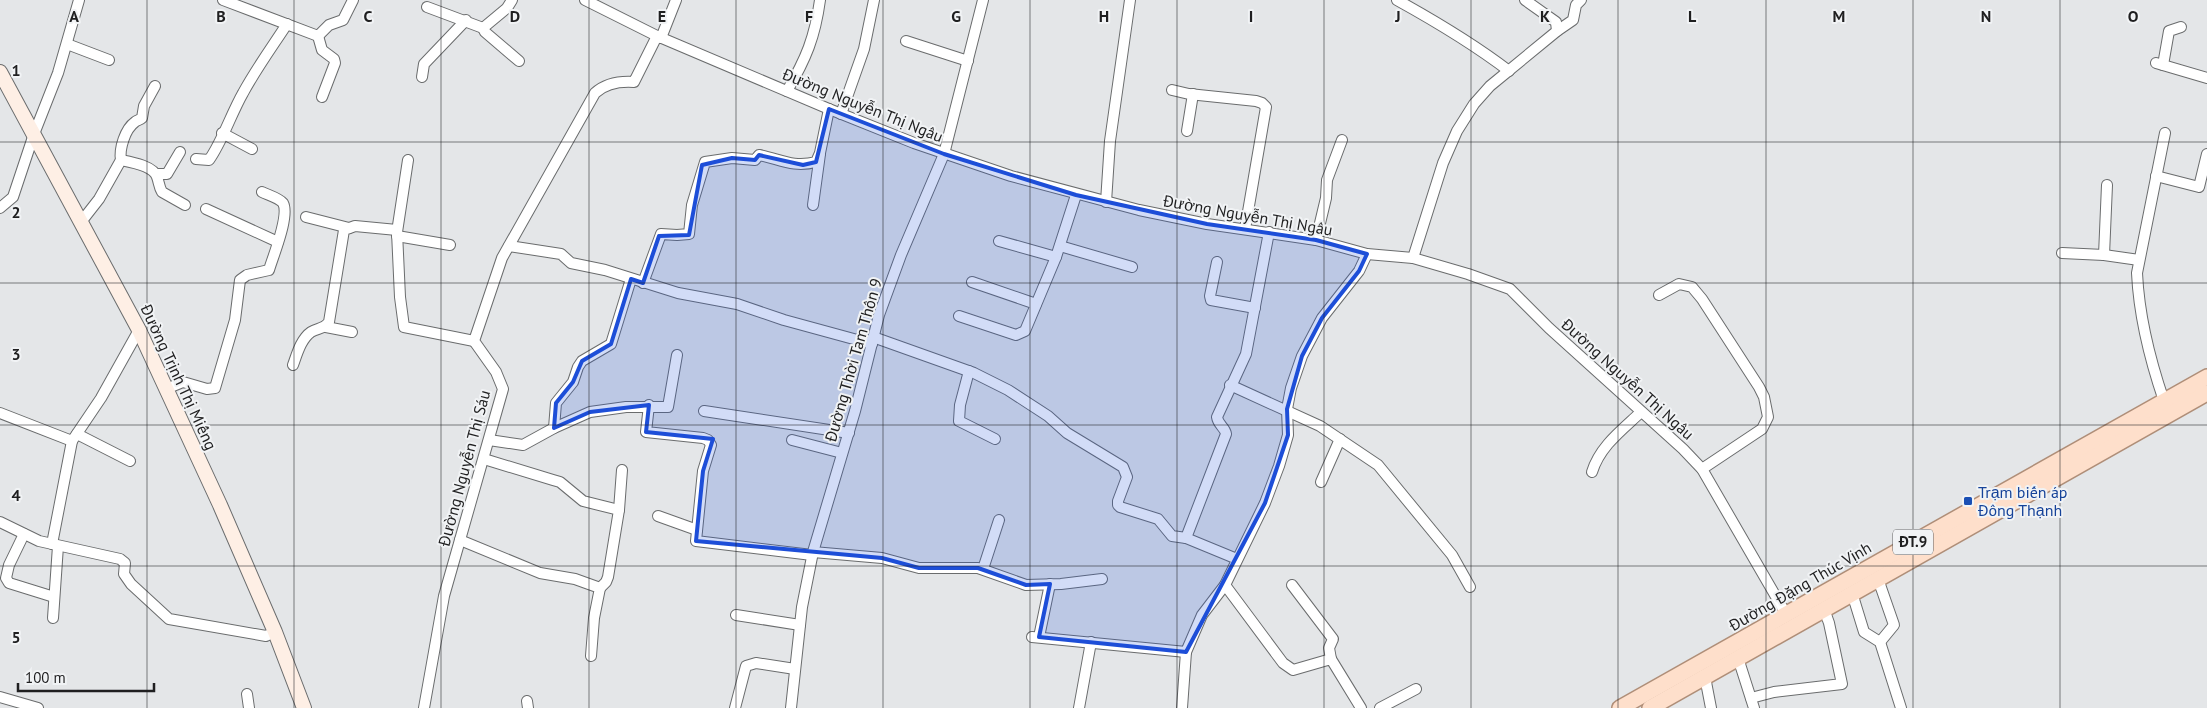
<svg xmlns="http://www.w3.org/2000/svg" width="2207" height="708" viewBox="0 0 2207 708" font-family="'PT Sans',sans-serif">
<style>
.lines{fill:none;stroke-linecap:round;stroke-linejoin:round}
.minor-casing{stroke:#6a6c6d;stroke-width:12}
.secondary-casing{stroke:#6a6c6d;stroke-width:16}
.primary-casing{stroke:#af8e78;stroke-width:18}
.minor{stroke:#fff;stroke-width:10}
.secondary{stroke:#feefe5;stroke-width:14}
.primary{stroke:#fedfcb;stroke-width:15}
.marked{fill:#1d4ed8;fill-opacity:0.2;stroke:#1d4ed8;stroke-width:4;stroke-linejoin:round}
.grid{fill:none;stroke:#1f1f20;stroke-width:1;stroke-opacity:0.55}
.transit-dot{fill:#1a4fb4;stroke:#f1f3f5;stroke-width:2}
.labels{text-anchor:middle;stroke-width:4;stroke-linejoin:round;paint-order:stroke}
.shield{fill:#f1f3f5;stroke:#5e5f60;stroke-width:1}
.shield-label{font-size:15px;font-weight:bold;fill:#1f1f20}
.street-label{font-size:16px;fill:#1f1f20;stroke:#f1f3f5}
.transit-label{font-size:16px;fill:#164399;stroke:#f1f3f5;text-anchor:start}
.grid-label{font-size:16px;text-anchor:middle;font-weight:bold;fill:#1f1f20;stroke:#f1f3f5;stroke-width:4;stroke-linejoin:round;paint-order:stroke}
</style>
<rect width="100%" height="100%" fill="#e4e6e8"/>
<g class="lines">
<defs>
<g id="minor">
<polyline points="223,0 318,36 329,25 343,20 353,0"/>
<polyline points="512,0 507,8 483,28 485,32 519,61"/>
<polyline points="585,0 657,36 829,109 914,143 1011,176 1139,210 1207,224 1316,240 1367,254 1413,258 1468,274 1510,289 1549,328 1683,449 1702,469 1786,614"/>
<path d="M1397,0C1435,21 1475,45 1509,71"/>
<polyline points="427,7 483,28"/>
<polyline points="1557,31 1573,20 1576,5 1581,0"/>
<polyline points="318,36 322,50 334,59 335,63 322,97"/>
<polyline points="661,38 676,0"/>
<polyline points="906,41 968,61"/>
<polyline points="67,44 109,60"/>
<polyline points="2156,63 2207,78"/>
<polyline points="2163,65 2169,31 2181,27"/>
<polyline points="422,77 424,64 466,20"/>
<polyline points="1172,90 1189,94 1256,101 1262,103 1266,107 1245,229"/>
<path d="M787,91C806,59 815,37 820,0"/>
<polyline points="841,114 864,49 874,0"/>
<polyline points="1187,131 1193,94"/>
<polyline points="222,133 252,149"/>
<path d="M196,159L209,160C222,142 231,114 243,93C256,69 272,47 287,24"/>
<path d="M121,160C119,149 125,129 135,122C137,120 140,120 142,118L144,106L155,86"/>
<polyline points="408,160 397,232 400,297 404,327 474,341"/>
<polyline points="157,174 167,174 180,152"/>
<polyline points="2156,176 2199,187 2207,154"/>
<polyline points="1106,202 1110,141 1130,0"/>
<polyline points="813,205 820,154"/>
<polyline points="0,208 13,197 34,134 58,73 79,0"/>
<polyline points="206,209 278,242"/>
<polyline points="306,217 349,228"/>
<path d="M81,222L99,199L121,160C131,162 154,166 157,177C159,182 159,187 162,192L185,205"/>
<polyline points="397,236 450,245"/>
<polyline points="1316,240 1326,198 1327,180 1342,140"/>
<polyline points="999,241 1056,257"/>
<polyline points="509,246 561,254 571,263 605,270 678,293 737,304 784,320 872,344"/>
<polyline points="1060,246 1132,267"/>
<polyline points="2062,253 2104,255 2139,260"/>
<polyline points="2104,255 2107,185"/>
<polyline points="1413,258 1443,163 1457,131 1474,104 1490,86 1557,31 1556,22 1525,0"/>
<polyline points="1217,262 1210,296 1211,300 1255,308"/>
<polyline points="972,282 1036,304"/>
<path d="M643,283L661,234L677,235L689,234L692,205L705,162L732,158L755,160L759,155C780,159 793,168 816,162L820,153L829,109"/>
<polyline points="1659,295 1679,284 1692,287 1702,299 1759,387 1764,397 1768,417 1762,429 1702,469"/>
<polyline points="959,316 1016,335 1025,331 1056,257 1076,195"/>
<polyline points="326,327 352,332"/>
<polyline points="873,337 974,373 1008,390 1048,416 1067,433 1123,467 1127,477 1118,501 1118,505 1120,507 1158,519 1172,536 1186,538 1237,559"/>
<path d="M293,365C297,354 301,339 311,332C318,328 324,329 329,322L344,230L355,226L397,230"/>
<polyline points="969,371 960,405 959,421 995,439"/>
<polyline points="1230,385 1320,426 1378,465 1452,555 1470,587"/>
<path d="M166,389L183,382L207,389L215,388L235,320L240,280L247,275L269,270C273,256 290,216 283,203C279,198 268,195 262,192"/>
<path d="M2164,401C2150,360 2139,316 2137,273L2165,133"/>
<polyline points="649,405 646,432 703,438 708,440 711,445 703,471 696,541 812,555"/>
<polyline points="704,411 849,433"/>
<polyline points="0,413 72,441 101,398 139,330"/>
<polyline points="554,428 556,403 573,382 578,367 582,361 611,344 631,279"/>
<polyline points="77,434 130,461"/>
<polyline points="489,440 523,445 554,428 590,412 626,407 668,407 677,355"/>
<polyline points="792,440 842,453"/>
<polyline points="484,459 553,480 560,482 583,501 619,510 608,577 606,582 600,588"/>
<path d="M1592,472C1600,446 1622,430 1641,412"/>
<polyline points="1321,482 1340,439"/>
<polyline points="619,510 622,470"/>
<polyline points="658,516 697,530"/>
<polyline points="0,522 39,541 120,559 125,563 124,574 131,584 169,619 266,636 275,632"/>
<polyline points="24,534 9,565 6,578 9,583 54,597"/>
<path d="M1186,538L1226,434C1225,427 1218,425 1217,417L1246,354L1269,232"/>
<polyline points="460,540 540,573 575,579 600,588 594,618 591,656"/>
<polyline points="52,544 72,441"/>
<polyline points="813,552 882,558 919,568 978,568 1026,585 1061,584 1102,579"/>
<polyline points="983,569 999,520"/>
<polyline points="1878,579 1894,625 1880,642"/>
<polyline points="1292,585 1333,639 1329,648 1331,659"/>
<polyline points="1852,593 1864,632 1880,642 1901,708"/>
<polyline points="736,615 800,625"/>
<polyline points="53,618 58,546"/>
<polyline points="1032,637 1186,652 1202,615 1225,585"/>
<polyline points="1039,637 1050,584"/>
<polyline points="1738,658 1754,708"/>
<polyline points="1705,677 1711,708"/>
<polyline points="247,694 249,708"/>
<polyline points="0,697 38,708"/>
<polyline points="1751,698 1774,692 1842,684 1829,623 1824,609"/>
<polyline points="527,701 528,708"/>
<path d="M424,708L444,596L503,389L496,372L474,341L502,258L595,93C606,83 619,81 634,82L657,36"/>
<polyline points="735,708 746,666 756,663 795,669"/>
<polyline points="791,708 802,607 813,552 855,411 879,315 901,255 944,154 983,0"/>
<polyline points="1079,708 1091,642"/>
<polyline points="1182,708 1186,652"/>
<polyline points="1361,708 1331,659 1293,670 1283,663 1225,585 1265,503 1279,466 1288,435 1287,409 1291,388 1302,356 1322,318 1359,271 1367,254"/>
<polyline points="1380,708 1416,689"/>
</g>
<polyline id="secondary" points="0,72 139,330 220,505 275,632 304,708"/>
<g id="primary">
<polyline points="1620,708 2207,377"/>
<polyline points="1650,708 2207,393"/>
</g>
</defs>
<!-- minor casing -->
<use href="#minor" class="minor-casing"/>
<!-- secondary casing -->
<use href="#secondary" class="secondary-casing"/>
<!-- primary casing -->
<use href="#primary" class="primary-casing"/>
<!-- minor -->
<use href="#minor" class="minor"/>
<!-- secondary -->
<use href="#secondary" class="secondary"/>
<!-- primary -->
<use href="#primary" class="primary"/>
</g>
<!-- marked area -->
<path class="marked" d="M829,109L944,154L1076,195L1207,224L1316,240L1367,254L1359,271L1322,318L1302,356L1287,409L1288,435L1265,503L1186,652L1039,637L1050,584L1026,585L978,568H919L882,558L696,541L703,471L713,439L646,432L649,405L590,412L554,428L556,403L573,382L582,361L611,344L631,279L643,283L659,236L689,235L702,165L732,158L755,160L759,155L803,165L816,162Z"/>
<!-- grid -->
<path class="grid" d="M147,0V708M294,0V708M441,0V708M589,0V708M736,0V708M883,0V708M1030,0V708M1177,0V708M1324,0V708M1471,0V708M1618,0V708M1766,0V708M1913,0V708M2060,0V708M0,142H2207M0,283H2207M0,425H2207M0,566H2207"/>
<!-- markers -->
<rect class="transit-dot" x="1963" y="496" width="10" height="10" rx="2.5"/>
<g class="labels">
<!-- shield labels -->
<rect class="shield" x="1893" y="529.5" width="40" height="25" rx="4"/>
<g class="shield-label">
<text x="1913" y="547">ĐT.9</text>
</g>
<!-- street labels -->
<g class="street-label">
<text transform="translate(863 105) rotate(22)" y="6">Đường Nguyễn Thị Ngâu</text>
<text transform="translate(1248 215) rotate(10)" y="6">Đường Nguyễn Thị Ngâu</text>
<text transform="translate(853 360) rotate(-74)" y="6">Đường Thời Tam Thôn 9</text>
<text transform="translate(179 377) rotate(65)" y="6">Đường Trịnh Thị Miếng</text>
<text transform="translate(1628 379) rotate(42)" y="6">Đường Nguyễn Thị Ngâu</text>
<text transform="translate(464 468) rotate(-75)" y="6">Đường Nguyễn Thị Sáu</text>
<text transform="translate(1800 586) rotate(-30)" y="6">Đường Đặng Thúc Vịnh</text>
</g>
<!-- transit labels -->
<g class="transit-label">
<text x="1978" y="498">Trạm biến áp<tspan x="1978" dy="18">Đông Thạnh</tspan></text>
</g>
</g>
<g class="grid-label">
<text x="74" y="22">A</text>
<text x="221" y="22">B</text>
<text x="368" y="22">C</text>
<text x="515" y="22">D</text>
<text x="662" y="22">E</text>
<text x="809" y="22">F</text>
<text x="956" y="22">G</text>
<text x="1104" y="22">H</text>
<text x="1251" y="22">I</text>
<text x="1398" y="22">J</text>
<text x="1545" y="22">K</text>
<text x="1692" y="22">L</text>
<text x="1839" y="22">M</text>
<text x="1986" y="22">N</text>
<text x="2133" y="22">O</text>
<text x="16" y="76">1</text>
<text x="16" y="218">2</text>
<text x="16" y="360">3</text>
<text x="16" y="501">4</text>
<text x="16" y="643">5</text>
</g>
<!-- scale -->
<path d="M18 683v8h136v-8" fill="none" stroke="#1f1f20" stroke-width="2.5"/>
<text x="25" y="683" font-size="15" fill="#1f1f20" stroke="#f1f3f5" stroke-width="4" paint-order="stroke">100 m</text>
</svg>
